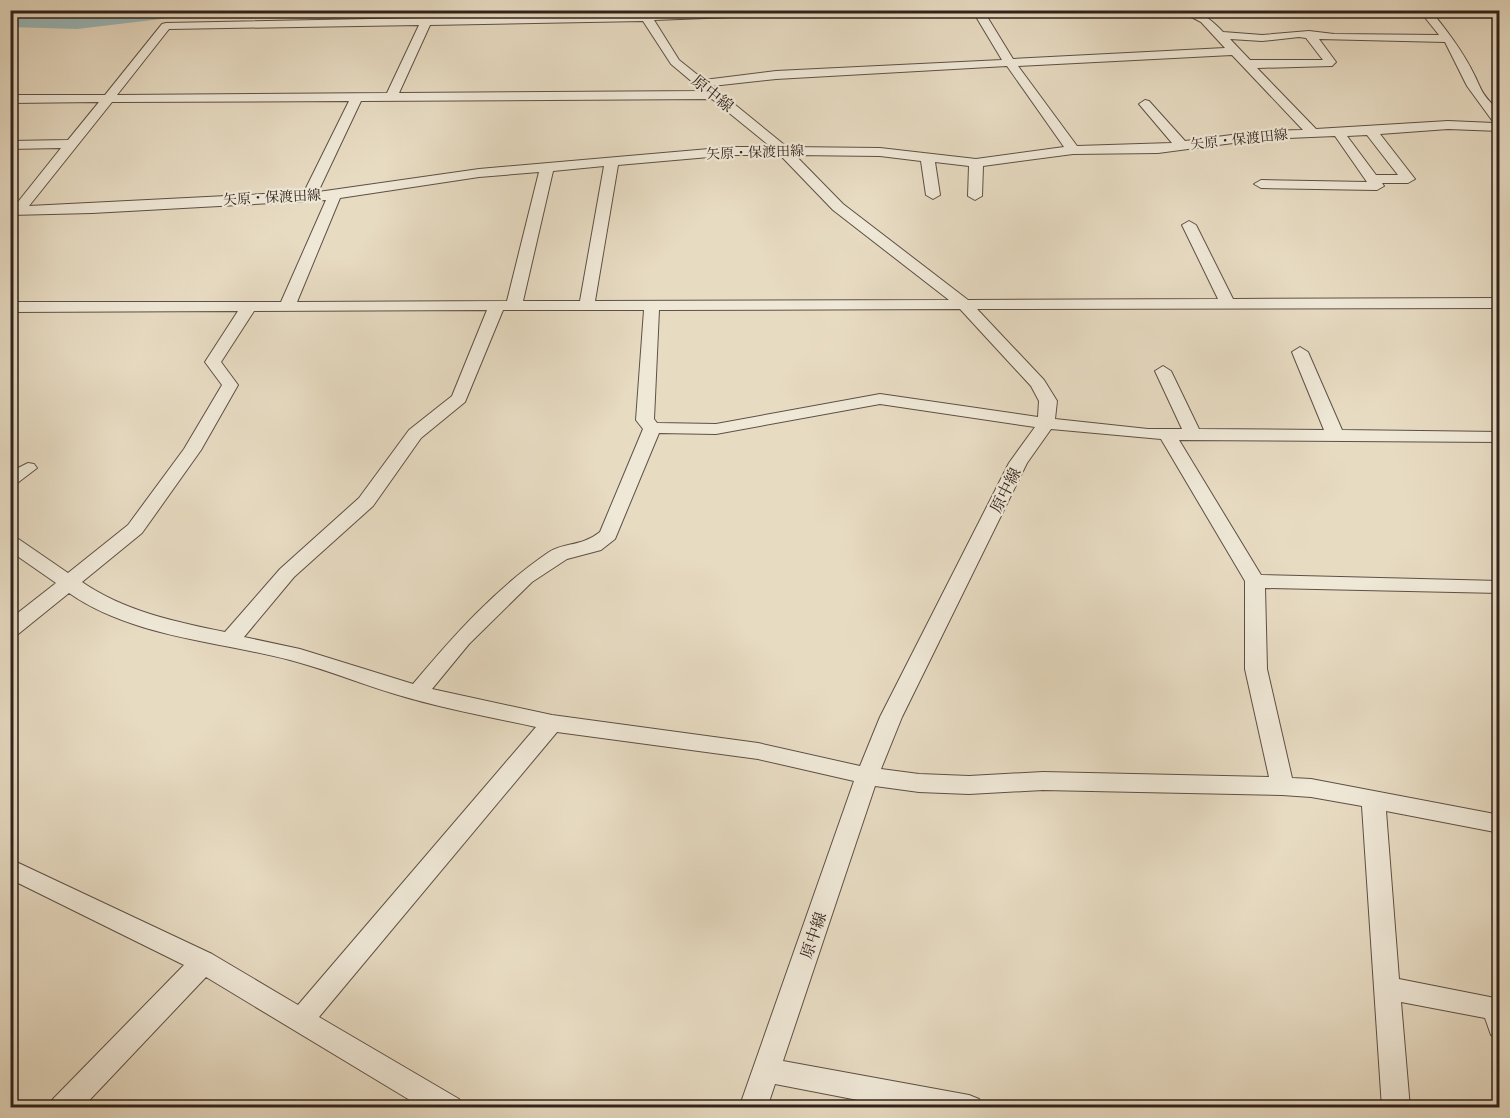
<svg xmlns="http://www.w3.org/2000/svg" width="1510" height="1118" viewBox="0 0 1510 1118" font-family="Alegreya,'Noto Serif JP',serif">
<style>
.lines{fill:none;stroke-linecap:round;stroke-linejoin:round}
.river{fill:#9ab9bb;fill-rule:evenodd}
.street-casing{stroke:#5e5045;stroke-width:2}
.street{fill:#efe8d7;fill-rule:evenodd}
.labels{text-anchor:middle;stroke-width:4.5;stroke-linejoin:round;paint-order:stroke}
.far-street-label{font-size:14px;fill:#30221b;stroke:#efe8d7}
.street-label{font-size:16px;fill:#30221b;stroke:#efe8d7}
</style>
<rect width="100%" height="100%" fill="#e7dbc2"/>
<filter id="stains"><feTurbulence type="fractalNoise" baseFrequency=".00333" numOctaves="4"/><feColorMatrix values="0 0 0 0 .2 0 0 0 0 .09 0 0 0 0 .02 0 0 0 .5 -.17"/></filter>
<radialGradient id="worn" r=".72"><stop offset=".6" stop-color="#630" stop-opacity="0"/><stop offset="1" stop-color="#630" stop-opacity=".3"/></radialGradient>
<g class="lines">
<!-- river -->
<polygon class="river" points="114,10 189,10 186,15 178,17 77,29 10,27 10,13 77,15"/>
<defs>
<g id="street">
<path d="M425,10H436L433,18L639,14L637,10H648L650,14L845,10L840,13L654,20L679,60L704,80L776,71L1002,60L972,10H983L1013,59L1225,48L1201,22L1178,10C1199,10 1209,17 1223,32L1262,35L1309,31L1334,34L1439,35L1419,10H1430C1450,34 1467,57 1479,85C1488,107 1500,101 1500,131L1448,129L1380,134L1415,179L1408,183H1382L1384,186L1377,190L1261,188L1254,184L1261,180L1367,182L1335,136L1263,139L1158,153L1073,154L983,166L982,196L975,200L968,196L969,166L935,162L940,195L933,199L926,195L921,161L880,156L795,155L843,204L968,300L1218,299L1182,225L1189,221L1196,225L1233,299L1500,298V308L977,309L1044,380L1057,401L1055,419L1148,429H1182L1155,371L1163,366L1171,371L1199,429L1324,430L1292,352L1300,347L1308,352L1342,430L1500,432V442L1179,440L1261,575L1500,581V593L1265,588L1267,669L1292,778L1311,779L1500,815V833L1386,811L1399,979L1500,999V1038L1491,1035L1485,1018L1401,1002L1410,1108H1382L1362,806L1311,797L1282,795L1043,790L969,794L919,792L875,786L783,1061L969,1095L979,1099L983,1108H899L775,1084L767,1108H739L854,781L758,759L557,732L319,1017L459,1099L463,1108H423L206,977L82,1108H49L53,1099L184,965L10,879V859L212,954L298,1005L536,727C496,718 455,711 416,700C373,689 332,671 290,660C217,641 132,637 69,593L17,635L10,637V619L56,583L10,551V536L17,538L68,573L128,525L184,449L222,385L205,362L238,311L10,312V302H281L326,200L92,213L10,215V207H14L61,148L10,149V141L68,140L99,102L10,103V95H105L162,24L166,23L422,18ZM643,21L671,64L703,91L399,93L430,25ZM419,25L387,93L117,95L169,29ZM1299,37L1306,38L1323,60H1250L1230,39L1262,41ZM1319,39L1445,42L1467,86L1494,123L1448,121L1316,129L1257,68L1332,66L1336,62ZM1232,55L1303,130L1263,131L1185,141L1149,101L1145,100L1139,104L1172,143L1077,146L1018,66ZM1007,66L1064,147L976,159L880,148L787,147L712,86L776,79ZM712,99L771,147H732L479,169L318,192L361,101ZM349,101L304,192L29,206L112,102ZM1367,135L1398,175H1376L1347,136ZM732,155H780L833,210L949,300L595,301L618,165ZM604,166L580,301H523L553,171ZM539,172L507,301L297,302L340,198L479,177ZM960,309L1031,386L1039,401L1038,417L880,394L716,424L657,423L654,419L659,310ZM487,310L452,396L409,430L359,498L280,569L225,632C176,622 124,611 82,582L142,533L201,450L238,385L221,362L254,311ZM503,310H644L636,420L643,429L600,532C581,547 565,542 549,552C496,588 454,635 413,684L300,649L244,637L294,577L373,506L421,438L465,402ZM880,404L1035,427L1009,463L880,717L860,766L758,743L552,715L432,689L469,644L532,582L567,559L601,550L615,539L659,433L716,434ZM1051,429L1161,439L1245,581V669L1269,777L1043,772L969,776L919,774L881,769L902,717L1027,463Z"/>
<polygon points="28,463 34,464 37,468 16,484 10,485 10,472"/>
</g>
</defs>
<!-- street casing -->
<use href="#street" class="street-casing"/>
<!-- street -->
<use href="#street" class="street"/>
</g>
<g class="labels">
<!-- far-street labels -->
<g class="far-street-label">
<text transform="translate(1239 139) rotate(-6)" y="5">矢原・保渡田線</text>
<text transform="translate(755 152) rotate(-2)" y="5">矢原・保渡田線</text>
<text transform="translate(272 197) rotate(-3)" y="5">矢原・保渡田線</text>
</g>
<!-- street labels -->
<g class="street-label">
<text transform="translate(713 93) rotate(39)" y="6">原中線</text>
<text transform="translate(1005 490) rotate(-63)" y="6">原中線</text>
<text transform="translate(813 935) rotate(-71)" y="6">原中線</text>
</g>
</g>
<!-- margin -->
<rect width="1510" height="1118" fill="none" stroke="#e7dbc2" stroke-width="36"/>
<rect x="12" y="12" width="1486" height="1094" fill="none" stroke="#30221b" stroke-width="3"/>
<rect x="18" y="18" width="1474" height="1082" fill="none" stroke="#30221b" stroke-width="1.5"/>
<rect width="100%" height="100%" filter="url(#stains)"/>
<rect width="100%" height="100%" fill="url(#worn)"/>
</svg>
